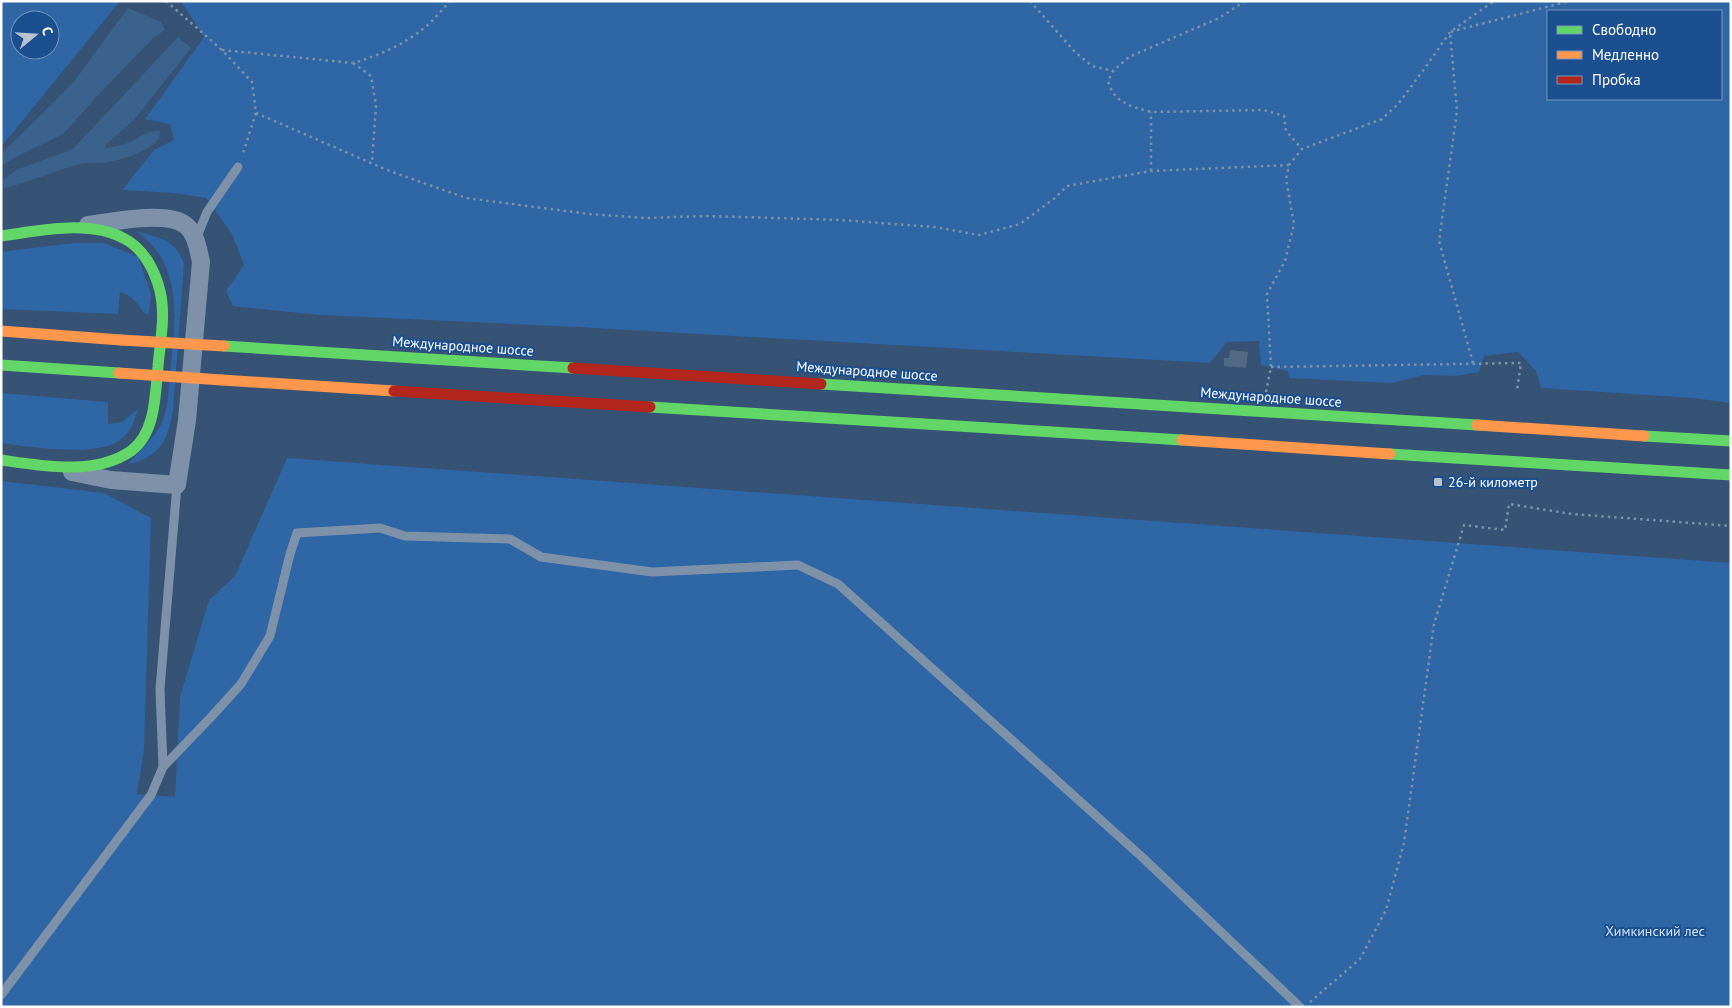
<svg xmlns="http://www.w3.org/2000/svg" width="1732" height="1008" viewBox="0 0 1732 1008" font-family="'PT Sans',sans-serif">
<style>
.green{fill:#2f66a5;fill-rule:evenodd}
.water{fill:#3b618d}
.building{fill:#526984}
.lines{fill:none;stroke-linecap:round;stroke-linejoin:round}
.path{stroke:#7d92a8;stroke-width:2.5;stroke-dasharray:2.5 4;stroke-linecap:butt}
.lane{stroke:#7d92a8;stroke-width:9}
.street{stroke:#7d92a8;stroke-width:18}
.fast{stroke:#63d668;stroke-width:11}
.slow{stroke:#ff974d;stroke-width:11}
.jam{stroke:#b3261e;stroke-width:11}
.slow-bridge{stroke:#ff974d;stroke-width:11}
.poi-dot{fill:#b9c2ce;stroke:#1b4f8f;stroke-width:2}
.labels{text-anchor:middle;stroke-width:4;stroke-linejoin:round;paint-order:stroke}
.street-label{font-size:14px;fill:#fff;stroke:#1b4f8f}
.poi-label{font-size:14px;fill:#fff;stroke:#1b4f8f;text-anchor:start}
.park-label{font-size:14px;fill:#cfe3fa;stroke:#1b4f8f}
</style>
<rect width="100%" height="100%" fill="#365274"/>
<!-- green -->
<g class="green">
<path d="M1,1H120L1,147ZM20,20H50V50H20Z"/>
<path d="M181,1H1731V403L1692,398L1541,388L1536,371L1518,352L1484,356L1479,372L1456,376L1424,375L1392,383L1289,378L1288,371L1261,365L1259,341L1227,342L1210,363L577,327L320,315L233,306L226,291L244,265L232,234L206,198L175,193L122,190L154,150L174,140L170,124L145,119L204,37ZM1548,11H1721V99H1548Z"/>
<path d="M136,231C159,238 176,239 184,264L173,410C168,441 160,457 128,464C138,452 152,440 160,426C169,412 168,390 170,374C175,322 185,265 136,231Z"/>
<path d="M73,243H104L138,257L151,294L149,315C138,311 139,297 120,292L118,314L1,309V252Z"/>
<path d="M1,393L108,402V424L122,422L138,409C134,422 130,433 119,441C94,457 30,447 1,443Z"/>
<polygon points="287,458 1731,563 1731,1007 1,1007 1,481 104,493 151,518 144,749 137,794 175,797 180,697 209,600 235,576"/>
</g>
<!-- water -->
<g class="water">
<polygon points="128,8 161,22 165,30 153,38 101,92 63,134 12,159 1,167 1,154 5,150 73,83"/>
<path d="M178,37L191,48L134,120L105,145L107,148C116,146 126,145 134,140C146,134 145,131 160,131L159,139C146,153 122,160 103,163C95,164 87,162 79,164C54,171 30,182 5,188L1,181L16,170L73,149Z"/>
</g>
<!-- building -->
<polygon class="building" points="1230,350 1248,352 1246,368 1224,366 1224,358 1229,358"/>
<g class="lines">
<!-- path -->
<g class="path">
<polyline points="166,1 222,50 252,82 256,113 242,156"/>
<polyline points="1030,1 1075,52 1092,66 1113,71"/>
<path d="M1245,1L1219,18L1129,57L1113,71L1108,81C1114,103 1130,106 1151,112L1264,110L1284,116L1286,131L1302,149"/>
<path d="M222,50L353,63C381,55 407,43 429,24C436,17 443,9 450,1"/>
<polyline points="353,63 371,76 376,105 372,163"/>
<polyline points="256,113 387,170 466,198 589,214 645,218 707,216 841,220 935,227 979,235 1020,224 1055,198 1067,186 1151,171 1289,165"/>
<polyline points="1151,171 1151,112"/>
<polyline points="1473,363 1439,241 1457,111 1450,32 1570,1"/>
<polyline points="1271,367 1521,363 1517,390"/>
<polyline points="1266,392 1271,367 1267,294 1285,261 1294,224 1286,179 1289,165 1302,149 1382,119 1398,104 1425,68 1450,32 1494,1"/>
<polyline points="1310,1002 1360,959 1386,910 1404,843 1434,624 1464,525 1505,530 1509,504 1572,514 1731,526"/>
</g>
<!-- lane -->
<g class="lane">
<polyline points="196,239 207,212 238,167"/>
<polyline points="163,767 160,689 177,485"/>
<polyline points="1,995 151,795 163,767 212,716 241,684 270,636 290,554 297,533 380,528 405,536 510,539 541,557 652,572 798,565 838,584 1142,857 1300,1007"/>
</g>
<!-- street -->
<path class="street" d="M72,472L111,480L177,485L187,420L201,262C198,249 196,232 184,224C165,211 110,222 88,225"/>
<!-- fast -->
<g class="fast">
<path d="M1,236C39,231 89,219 125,239C144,249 155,271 160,291C166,316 160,341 158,367C155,394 156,433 131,451C95,476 42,466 1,460"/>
<polyline points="224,346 573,368"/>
<polyline points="1,365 119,373"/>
<polyline points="821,384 1477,425"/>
<polyline points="650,407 1182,440"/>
<polyline points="1644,436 1731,441"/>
<polyline points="1390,454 1731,475"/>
</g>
<!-- slow -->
<g class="slow">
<polyline points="1,331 121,340"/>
<polyline points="222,380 394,391"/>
<polyline points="1477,425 1644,436"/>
<polyline points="1182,440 1390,454"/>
</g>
<!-- jam -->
<g class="jam">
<polyline points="573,368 821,384"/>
<polyline points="394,391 650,407"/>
</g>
<!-- slow-bridge -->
<g class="slow-bridge">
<polyline points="121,340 224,346"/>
<polyline points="119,373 222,380"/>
</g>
</g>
<!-- markers -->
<rect class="poi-dot" x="1433" y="477" width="10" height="10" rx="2.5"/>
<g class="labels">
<!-- street labels -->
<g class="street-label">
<text transform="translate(463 346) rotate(4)" y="5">Международное шоссе</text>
<text transform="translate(867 371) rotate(4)" y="5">Международное шоссе</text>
<text transform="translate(1271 397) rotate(4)" y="5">Международное шоссе</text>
</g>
<!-- poi labels -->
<g class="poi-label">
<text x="1448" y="487">26-й километр</text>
</g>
<!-- park labels -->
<g class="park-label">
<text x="1655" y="936">Химкинский лес</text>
</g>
</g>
<!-- border -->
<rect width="1732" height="1008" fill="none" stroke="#ffffff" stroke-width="5"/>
<!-- legend -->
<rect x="1547" y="10" width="175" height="90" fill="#1b4f8f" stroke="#7695bc"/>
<rect x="1557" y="26" width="25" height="8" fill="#63d668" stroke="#7695bc"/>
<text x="1592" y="35" font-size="15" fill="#ffffff">Свободно</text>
<rect x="1557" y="51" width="25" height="8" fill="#ff974d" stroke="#7695bc"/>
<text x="1592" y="60" font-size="15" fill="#ffffff">Медленно</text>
<rect x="1557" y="76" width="25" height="8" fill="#b3261e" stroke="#7695bc"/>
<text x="1592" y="85" font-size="15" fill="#ffffff">Пробка</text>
<!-- north arrow -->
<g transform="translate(35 35) rotate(72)"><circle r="24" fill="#1b4f8f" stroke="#7695bc"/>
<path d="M0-4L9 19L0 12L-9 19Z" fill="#b9c2ce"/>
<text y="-8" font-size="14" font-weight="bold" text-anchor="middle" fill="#ffffff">С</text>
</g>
</svg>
